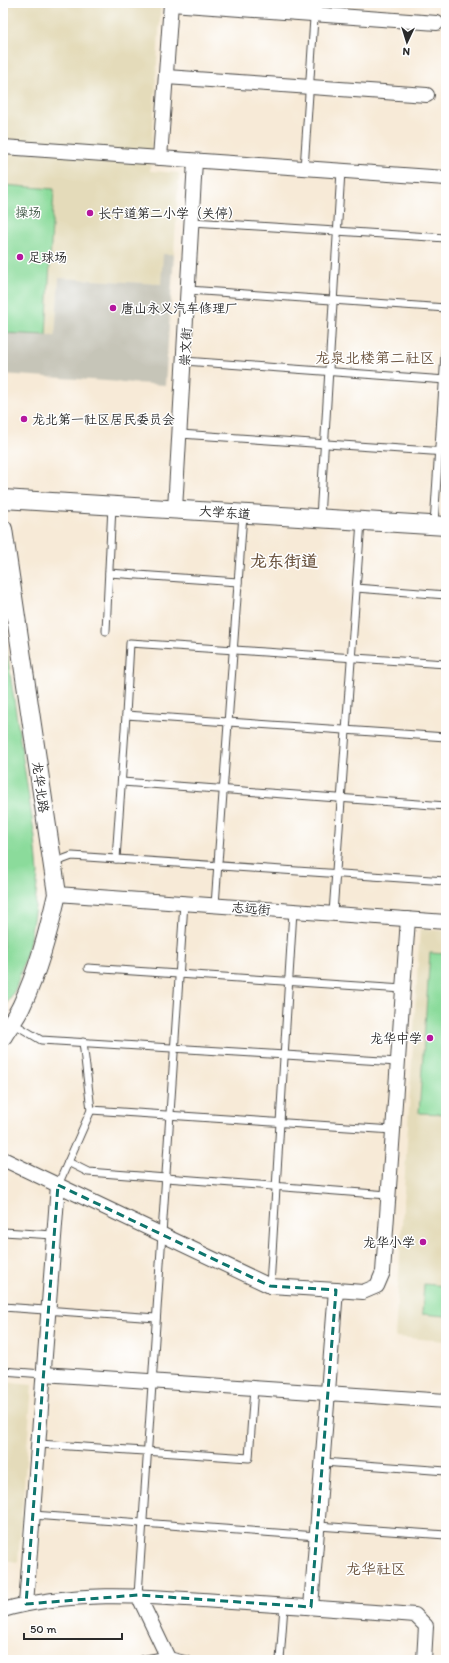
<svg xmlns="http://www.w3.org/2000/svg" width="449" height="1663" viewBox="0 0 449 1663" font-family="Itim,'LXGW WenKai TC',sans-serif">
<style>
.built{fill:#e4dbba}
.industrial{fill:#c6c5b8}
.green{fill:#8bdb9b;stroke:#5b8363}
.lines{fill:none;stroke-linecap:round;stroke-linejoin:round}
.service-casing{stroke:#4a4845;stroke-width:9}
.minor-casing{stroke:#4a4845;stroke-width:16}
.tertiary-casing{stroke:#4a4845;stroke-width:20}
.service{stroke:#fff;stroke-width:7}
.minor{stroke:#fff;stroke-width:14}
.tertiary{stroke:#fff;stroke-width:18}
.marked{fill:none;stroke:#0f766e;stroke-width:3;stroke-dasharray:8 5;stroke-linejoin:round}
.poi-dot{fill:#b5179e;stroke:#fff;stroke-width:1.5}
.labels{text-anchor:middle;stroke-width:3;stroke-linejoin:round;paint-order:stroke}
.park-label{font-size:13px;fill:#48604d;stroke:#fff}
.poi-label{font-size:13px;fill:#2b2b2b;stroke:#fff;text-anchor:start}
.street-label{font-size:13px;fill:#2b2b2b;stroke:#fff}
.quarter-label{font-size:15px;fill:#6d5641;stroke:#fff}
.district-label{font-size:17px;font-weight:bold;fill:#6d5641;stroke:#fff}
</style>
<rect width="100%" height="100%" fill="#fff"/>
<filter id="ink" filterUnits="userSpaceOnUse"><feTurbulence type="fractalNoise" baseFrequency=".025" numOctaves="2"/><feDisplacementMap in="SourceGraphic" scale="8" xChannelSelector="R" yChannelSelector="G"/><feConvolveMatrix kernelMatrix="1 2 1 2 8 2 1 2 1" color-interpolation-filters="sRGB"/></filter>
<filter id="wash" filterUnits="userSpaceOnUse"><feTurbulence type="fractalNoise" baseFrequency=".012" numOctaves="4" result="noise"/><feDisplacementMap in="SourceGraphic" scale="16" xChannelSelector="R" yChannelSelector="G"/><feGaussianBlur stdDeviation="0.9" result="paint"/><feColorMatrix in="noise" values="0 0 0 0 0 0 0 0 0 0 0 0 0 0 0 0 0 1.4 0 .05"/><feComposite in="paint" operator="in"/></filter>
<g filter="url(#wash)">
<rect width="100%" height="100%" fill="#f7ead7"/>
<!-- built -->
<g class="built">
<polygon points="3,3 161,3 150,171 179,173 174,254 163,254 162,284 59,278 55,336 3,333"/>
<polygon points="420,929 446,931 446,1341 395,1337"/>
<polygon points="3,1382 32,1385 18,1562 3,1560"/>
</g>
<!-- industrial -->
<polygon class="industrial" points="163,254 174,254 165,385 3,374 3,333 55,336 59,278 161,284"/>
<!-- green -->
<g class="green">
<polygon points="3,185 54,189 46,335 3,333"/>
<polygon points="3,627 35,838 38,873 35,907 29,945 16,988 3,1010"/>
<polygon points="430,953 446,954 446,1114 419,1113"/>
<polygon points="424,1284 446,1286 446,1316 422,1314"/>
</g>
</g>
<g filter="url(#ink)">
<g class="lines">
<defs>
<g id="service">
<polyline points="304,169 315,3"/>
<polyline points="192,222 446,238"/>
<polyline points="188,290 446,308"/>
<polyline points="184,361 446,380"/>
<polyline points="180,434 446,452"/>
<polyline points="320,518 341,171"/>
<polyline points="434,524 446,339"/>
<polyline points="109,573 238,582"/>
<polyline points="356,588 446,595"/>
<polyline points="106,631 112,506"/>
<polyline points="126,715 130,643 446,664"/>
<polyline points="122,782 446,806"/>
<polyline points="116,859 126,715 446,737"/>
<polyline points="53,863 72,856 446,881"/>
<polyline points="215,905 243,514"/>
<polyline points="333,913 361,521"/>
<polyline points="88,968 403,989"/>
<polyline points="11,1022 41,1040 398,1062"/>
<polyline points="91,1110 393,1130"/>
<polyline points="68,1162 88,1172 388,1195"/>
<polyline points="58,1185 91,1110 83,1042"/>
<polyline points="3,1232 54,1235"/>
<polyline points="270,1286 293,911"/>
<polyline points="3,1307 156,1318"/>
<polyline points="3,1371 43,1374"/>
<polyline points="39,1444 249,1458 254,1388"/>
<polyline points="323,1462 446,1471"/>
<polyline points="33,1515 317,1536"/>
<polyline points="318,1526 446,1535"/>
<polyline points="138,1595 184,903"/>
<polyline points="141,1660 167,1655 187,1660"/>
<polyline points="280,1660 284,1606"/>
</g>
<g id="minor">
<polyline points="171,4 437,23"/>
<polyline points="166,77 427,95"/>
<polyline points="3,147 446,178"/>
<polyline points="160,158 171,3"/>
<polyline points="175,509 195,161"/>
<polyline points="57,894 446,922"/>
<polyline points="3,1159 270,1286 336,1290"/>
<polyline points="43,1374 446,1401"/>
<polyline points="138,1595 169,1660"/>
<polyline points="26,1604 58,1185"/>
<polyline points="311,1607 336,1290 363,1292 377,1286 383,1272 408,919"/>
<path d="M3,1610C77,1589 155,1597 231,1602C293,1606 354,1610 415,1615L426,1626L424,1660"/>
</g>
<g id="tertiary">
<polyline points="3,499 446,526"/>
<path d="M3,529L57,894C48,933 38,971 21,1007C16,1017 9,1026 3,1036"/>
</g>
</defs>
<!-- service casing -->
<use href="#service" class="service-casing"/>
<!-- minor casing -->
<use href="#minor" class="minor-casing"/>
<!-- tertiary casing -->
<use href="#tertiary" class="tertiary-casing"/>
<!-- service -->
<use href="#service" class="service"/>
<!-- minor -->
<use href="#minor" class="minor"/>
<!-- tertiary -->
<use href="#tertiary" class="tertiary"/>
</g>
</g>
<!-- marked area -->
<path class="marked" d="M58,1185L270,1286L336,1290L311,1607L138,1595L26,1604Z"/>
<!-- markers -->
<g class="poi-dot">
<circle cx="90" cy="213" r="4"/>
<circle cx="20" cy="257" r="4"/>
<circle cx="113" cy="308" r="4"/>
<circle cx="24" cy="419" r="4"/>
<circle cx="430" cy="1038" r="4"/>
<circle cx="423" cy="1242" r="4"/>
</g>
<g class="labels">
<!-- park labels -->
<g class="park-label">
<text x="28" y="217">操场</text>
</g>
<!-- poi labels -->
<g class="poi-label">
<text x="98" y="218">长宁道第二小学（关停）</text>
<text x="28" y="262">足球场</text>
<text x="121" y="313">唐山永义汽车修理厂</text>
<text x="32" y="424">龙北第一社区居民委员会</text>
<text x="422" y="1043" text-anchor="end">龙华中学</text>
<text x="415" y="1247" text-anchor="end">龙华小学</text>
</g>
<!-- street labels -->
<g class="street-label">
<text transform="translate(185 347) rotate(-87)" y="5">崇文街</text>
<text transform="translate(225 512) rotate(4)" y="5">大学东道</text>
<text transform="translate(41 787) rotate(82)" y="5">龙华北路</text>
<text transform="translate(251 908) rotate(4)" y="5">志远街</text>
</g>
<!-- quarter labels -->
<g class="quarter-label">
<text x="375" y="363">龙泉北楼第二社区</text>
<text x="376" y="1574">龙华社区</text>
</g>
<!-- district labels -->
<g class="district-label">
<text x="284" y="567">龙东街道</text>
</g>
</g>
<!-- margin -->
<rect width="449" height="1663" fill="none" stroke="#fff" stroke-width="16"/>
<!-- north arrow -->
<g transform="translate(407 42) rotate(184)" stroke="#ffffff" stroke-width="3" paint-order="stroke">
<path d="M0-3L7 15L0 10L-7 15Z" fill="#2b2b2b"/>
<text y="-6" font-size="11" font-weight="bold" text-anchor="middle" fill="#2b2b2b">N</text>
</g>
<!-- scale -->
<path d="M24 1633v6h98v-6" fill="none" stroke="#2b2b2b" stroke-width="2"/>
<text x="30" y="1633" font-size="12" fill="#2b2b2b" stroke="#ffffff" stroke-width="3" paint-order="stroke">50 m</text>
</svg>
